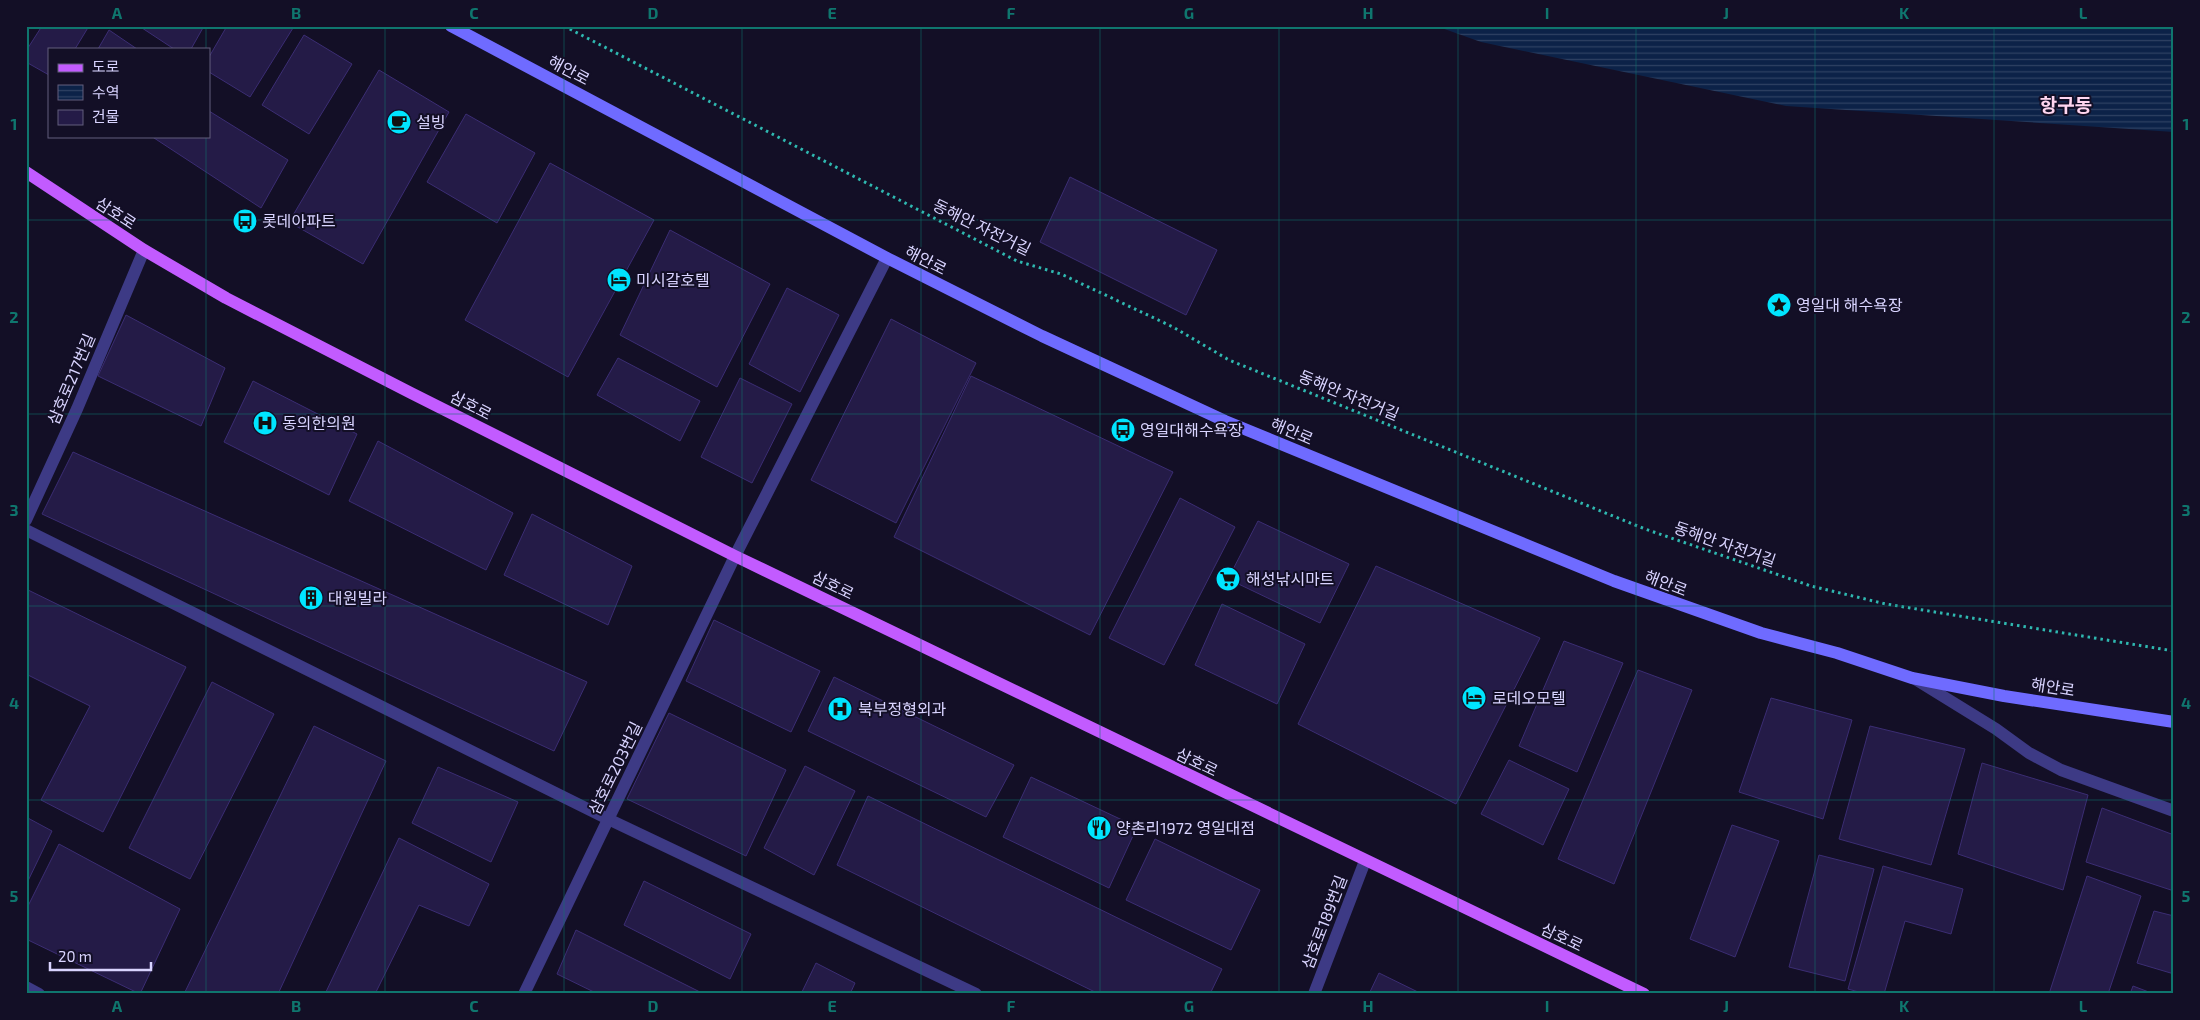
<svg xmlns="http://www.w3.org/2000/svg" width="2200" height="1020" viewBox="0 0 2200 1020" font-family="'Exo 2','Noto Sans KR',sans-serif">
<style>
.water{fill:url(#water-rules)}
.building{fill:#241b47;stroke:#3b2d73}
.lines{fill:none;stroke-linecap:round;stroke-linejoin:round}
.path{stroke:#2fb8b0;stroke-width:3;stroke-dasharray:2.5 4;stroke-linecap:butt}
.lane{stroke:#3d3a85;stroke-width:12}
.street{stroke:#3d3a85;stroke-width:12}
.secondary{stroke:#6f6bff;stroke-width:12}
.primary{stroke:#c25bff;stroke-width:12}
.grid{fill:none;stroke:#0f766e;stroke-width:1;stroke-opacity:0.55}
.labels{text-anchor:middle;stroke-width:4;stroke-linejoin:round;paint-order:stroke}
.street-label{font-size:16px;fill:#d9d4ff;stroke:#130f26}
.poi-label{font-size:16px;fill:#d9d4ff;stroke:#130f26;text-anchor:start}
.quarter-label{font-size:19px;font-weight:bold;fill:#ffd6f0;stroke:#130f26}
.neatline{fill:none;stroke:#0f766e;stroke-width:2}
.grid-label{font-size:16px;text-anchor:middle;font-weight:bold;fill:#0f766e}
</style>
<defs>
<pattern id="water-rules" width="6" height="5" patternUnits="userSpaceOnUse" patternTransform="scale(1.25)"><rect width="6" height="5" fill="#0c2248"/><path d="M0 2.5h6" fill="none" stroke="#2f4163"/></pattern>
</defs>
<rect width="100%" height="100%" fill="#130f26"/>
<!-- water -->
<polygon class="water" points="1436,26 2174,26 2174,132 1786,106 1481,42"/>
<!-- building -->
<g class="building">
<polygon points="42,26 89,26 75,49 49,49 49,75 26,62 26,51"/>
<polygon points="139,26 204,26 191,49 174,49"/>
<polygon points="227,26 293,28 250,97 209,72 209,57"/>
<polygon points="109,30 137,49 98,49"/>
<polygon points="304,35 352,64 309,134 262,105"/>
<polygon points="379,70 449,112 363,264 289,222"/>
<polygon points="209,111 288,160 261,208 151,136 209,136"/>
<polygon points="466,114 535,153 497,223 427,182"/>
<polygon points="550,163 654,220 568,377 465,320"/>
<polygon points="1070,177 1217,250 1186,315 1040,242"/>
<polygon points="670,230 770,284 717,387 620,335"/>
<polygon points="787,288 839,315 800,392 749,364"/>
<polygon points="126,315 225,368 201,426 98,376"/>
<polygon points="891,319 976,363 896,523 811,480"/>
<polygon points="618,358 700,401 680,441 597,395"/>
<polygon points="971,376 1173,472 1090,635 894,537"/>
<polygon points="740,378 792,404 752,483 701,457"/>
<polygon points="253,381 357,434 329,495 224,442"/>
<polygon points="378,441 513,513 486,570 349,501"/>
<polygon points="73,452 587,682 554,751 42,514"/>
<polygon points="1180,498 1235,527 1164,665 1109,638"/>
<polygon points="532,514 632,566 608,625 504,575"/>
<polygon points="1258,521 1349,564 1320,623 1228,579"/>
<polygon points="1376,566 1540,638 1456,804 1298,724"/>
<polygon points="26,589 186,667 103,832 41,800 90,706 26,674"/>
<polygon points="1222,604 1305,644 1277,704 1195,665"/>
<polygon points="714,620 820,671 791,732 686,681"/>
<polygon points="1564,641 1623,663 1577,772 1519,746"/>
<polygon points="1638,670 1692,690 1614,884 1558,859"/>
<polygon points="834,677 1014,765 986,817 808,731"/>
<polygon points="212,682 274,714 190,879 129,848"/>
<polygon points="1771,698 1852,720 1823,819 1739,792"/>
<polygon points="669,713 786,770 746,856 627,799"/>
<polygon points="314,726 386,761 278,994 184,994"/>
<polygon points="1870,726 1965,749 1931,865 1839,839"/>
<polygon points="1509,760 1569,789 1543,845 1481,814"/>
<polygon points="1982,763 2088,795 2063,890 1958,854"/>
<polygon points="805,766 855,791 814,875 764,848"/>
<polygon points="438,767 518,802 491,862 412,823"/>
<polygon points="1031,777 1137,827 1109,888 1003,837"/>
<polygon points="868,796 1222,969 1210,994 1099,994 837,865"/>
<polygon points="2102,808 2174,835 2174,891 2086,862"/>
<polygon points="26,817 52,831 26,885"/>
<polygon points="1732,825 1779,841 1735,957 1690,939"/>
<polygon points="399,838 489,884 469,926 419,905 375,994 325,994"/>
<polygon points="1155,839 1260,890 1231,950 1126,900"/>
<polygon points="59,844 180,909 140,994 26,939 26,910"/>
<polygon points="1819,855 1874,869 1845,981 1789,967"/>
<polygon points="1883,866 1963,889 1951,934 1905,921 1884,994 1866,994 1848,989"/>
<polygon points="2087,876 2141,896 2108,994 2049,994"/>
<polygon points="644,881 751,934 730,979 624,925"/>
<polygon points="2154,911 2174,916 2174,974 2137,963"/>
<polygon points="576,930 704,994 598,994 557,974"/>
<polygon points="816,963 855,983 850,994 801,994"/>
<polygon points="1379,973 1422,994 1369,994"/>
<polygon points="2133,986 2154,994 2130,994"/>
</g>
<g class="lines">
<!-- path -->
<polyline class="path" points="564,26 1017,261 1061,274 1173,327 1229,360 1645,529 1811,586 1886,604 2174,651"/>
<!-- lane -->
<g class="lane">
<polyline points="26,520 77,409 144,250"/>
<polyline points="26,530 608,819 976,994"/>
<polyline points="26,987 39,994"/>
<polyline points="524,994 735,556 887,258"/>
</g>
<!-- street -->
<g class="street">
<polyline points="1915,679 1996,729 2029,753 2061,770 2174,811"/>
<polyline points="1314,994 1365,861"/>
</g>
<!-- secondary -->
<polyline class="secondary" points="451,26 887,258 1042,336 1225,421 1614,581 1761,633 1837,653 1912,678 2004,696 2174,722"/>
<!-- primary -->
<polyline class="primary" points="26,172 144,250 226,298 411,393 735,556 1644,994"/>
</g>
<!-- grid -->
<path class="grid" d="M206,26V49M385,26V994M564,26V994M742,26V994M921,26V994M1100,26V994M1279,26V994M1458,26V994M1636,26V994M1815,26V994M1994,26V994M206,136V994M26,220H2174M26,414H2174M26,606H2174M26,800H2174"/>
<!-- icons -->
<defs>
<symbol id="cafe-disc" viewBox="-11 -11 22 22"><circle r="9.5" fill="#00e5ff" stroke="#130f26"/><path d="M-5.5-4.5H6V0H3Q3 3.5 0 3.5H-2.5Q-5.5 3.5-5.5 0ZM3-3.2v2h1.7v-2ZM-6 4.5H4V6H-6Z" fill="#111"/></symbol>
<symbol id="bus-disc" viewBox="-11 -11 22 22"><circle r="9.5" fill="#00e5ff" stroke="#130f26"/><path d="M-5-6H5V4H4V6H2V4H-2V6H-4V4H-5ZM-3.5-4V0h7V-4ZM-3.5 1.2v1.5H-2V1.2ZM2 1.2v1.5H3.5V1.2Z" fill="#111"/></symbol>
<symbol id="hotel-disc" viewBox="-11 -11 22 22"><circle r="9.5" fill="#00e5ff" stroke="#130f26"/><path d="M-6-4.5h1.5V1H6V5H4.5V3h-9V5H-6ZM-4 0a1.8 1.8 0 1 1 3.6 0ZM.5 0V-2.5h3Q6-2.5 6 0Z" fill="#111"/></symbol>
<symbol id="sight-disc" viewBox="-11 -11 22 22"><circle r="9.5" fill="#00e5ff" stroke="#130f26"/><path d="M0-6L1.8-2.2L6-1.7L2.9 1.2L3.7 5.4L0 3.3L-3.7 5.4L-2.9 1.2L-6-1.7L-1.8-2.2Z" fill="#111"/></symbol>
<symbol id="hospital-disc" viewBox="-11 -11 22 22"><circle r="9.5" fill="#00e5ff" stroke="#130f26"/><path d="M-5-5h3v3.5h4V-5h3V5h-3V1.5h-4V5h-3Z" fill="#111"/></symbol>
<symbol id="supermarket-disc" viewBox="-11 -11 22 22"><circle r="9.5" fill="#00e5ff" stroke="#130f26"/><path d="M-6-5.5h2.5l.6 2H6L4.5 2H-2.5L-4.4-4H-6ZM-1.5 3.2a1.3 1.3 0 1 0 .1 0ZM3 3.2a1.3 1.3 0 1 0 .1 0Z" fill="#111"/></symbol>
<symbol id="building-disc" viewBox="-11 -11 22 22"><circle r="9.5" fill="#00e5ff" stroke="#130f26"/><path d="M-4-6H4V6H1V3H-1V6H-4ZM-2.5-4.3h1.7v1.8h-1.7ZM.8-4.3h1.7v1.8H.8ZM-2.5-1h1.7V.8h-1.7ZM.8-1h1.7V.8H.8Z" fill="#111"/></symbol>
<symbol id="restaurant-disc" viewBox="-11 -11 22 22"><circle r="9.5" fill="#00e5ff" stroke="#130f26"/><path d="M-5-6h1v4h1v-4h1v4h1v-4h1v5L-1.5 .5V6h-2V.5L-5-1ZM5-6V6H3V1.5H1.5Q1.5-4 5-6Z" fill="#111"/></symbol>
</defs>
<g fill-rule="evenodd">
<use href="#cafe-disc" x="385" y="108" width="28" height="28"/>
<use href="#bus-disc" x="231" y="207" width="28" height="28"/>
<use href="#hotel-disc" x="605" y="266" width="28" height="28"/>
<use href="#sight-disc" x="1765" y="291" width="28" height="28"/>
<use href="#hospital-disc" x="251" y="409" width="28" height="28"/>
<use href="#bus-disc" x="1109" y="416" width="28" height="28"/>
<use href="#supermarket-disc" x="1214" y="565" width="28" height="28"/>
<use href="#building-disc" x="297" y="584" width="28" height="28"/>
<use href="#hotel-disc" x="1460" y="684" width="28" height="28"/>
<use href="#hospital-disc" x="826" y="695" width="28" height="28"/>
<use href="#restaurant-disc" x="1085" y="814" width="28" height="28"/>
</g>
<g class="labels">
<!-- street labels -->
<g class="street-label">
<text transform="translate(569 70) rotate(28)" y="6">해안로</text>
<text transform="translate(116 213) rotate(33)" y="6">삼호로</text>
<text transform="translate(982 227) rotate(26)" y="6">동해안 자전거길</text>
<text transform="translate(926 260) rotate(27)" y="6">해안로</text>
<text transform="translate(71 379) rotate(-67)" y="6">삼호로217번길</text>
<text transform="translate(1349 395) rotate(22)" y="6">동해안 자전거길</text>
<text transform="translate(471 405) rotate(27)" y="6">삼호로</text>
<text transform="translate(1292 431) rotate(23)" y="6">해안로</text>
<text transform="translate(1725 544) rotate(19)" y="6">동해안 자전거길</text>
<text transform="translate(1666 583) rotate(21)" y="6">해안로</text>
<text transform="translate(833 585) rotate(26)" y="6">삼호로</text>
<text transform="translate(2053 687) rotate(9)" y="6">해안로</text>
<text transform="translate(1197 762) rotate(26)" y="6">삼호로</text>
<text transform="translate(615 768) rotate(-64)" y="6">삼호로203번길</text>
<text transform="translate(1324 922) rotate(-69)" y="6">삼호로189번길</text>
<text transform="translate(1562 937) rotate(25)" y="6">삼호로</text>
</g>
<!-- poi labels -->
<g class="poi-label">
<text x="416" y="128">설빙</text>
<text x="262" y="227">롯데아파트</text>
<text x="636" y="286">미시갈호텔</text>
<text x="1796" y="311">영일대 해수욕장</text>
<text x="282" y="429">동의한의원</text>
<text x="1140" y="436">영일대해수욕장</text>
<text x="1246" y="585">해성낚시마트</text>
<text x="328" y="604">대원빌라</text>
<text x="1492" y="704">로데오모텔</text>
<text x="858" y="715">북부정형외과</text>
<text x="1116" y="834">양촌리1972 영일대점</text>
</g>
<!-- quarter labels -->
<g class="quarter-label">
<text x="2066" y="112">항구동</text>
</g>
</g>
<!-- border -->
<rect width="2200" height="1020" fill="none" stroke="#130f26" stroke-width="55"/>
<!-- legend -->
<rect x="48" y="48" width="162" height="90" fill="#130f26" stroke="#625e7d"/>
<rect x="58" y="64" width="25" height="8" fill="#c25bff" stroke="#625e7d"/>
<text x="92" y="72" font-size="15" fill="#d9d4ff">도로</text>
<rect x="58" y="85" width="25" height="15" fill="url(#water-rules)" stroke="#625e7d"/>
<text x="92" y="98" font-size="15" fill="#d9d4ff">수역</text>
<rect x="58" y="110" width="25" height="15" fill="#241b47" stroke="#625e7d"/>
<text x="92" y="122" font-size="15" fill="#d9d4ff">건물</text>
<!-- scale -->
<path d="M50 962v8h101v-8" fill="none" stroke="#d9d4ff" stroke-width="2.5"/>
<text x="58" y="962" font-size="15" fill="#d9d4ff" stroke="#130f26" stroke-width="4" paint-order="stroke">20 m</text>
<rect x="28" y="28" width="2144" height="964" class="neatline"/>
<g class="grid-label">
<text x="117" y="19">A</text>
<text x="296" y="19">B</text>
<text x="474" y="19">C</text>
<text x="653" y="19">D</text>
<text x="832" y="19">E</text>
<text x="1011" y="19">F</text>
<text x="1189" y="19">G</text>
<text x="1368" y="19">H</text>
<text x="1547" y="19">I</text>
<text x="1726" y="19">J</text>
<text x="1904" y="19">K</text>
<text x="2083" y="19">L</text>
<text x="14" y="130">1</text>
<text x="2186" y="130">1</text>
<text x="14" y="323">2</text>
<text x="2186" y="323">2</text>
<text x="14" y="516">3</text>
<text x="2186" y="516">3</text>
<text x="14" y="709">4</text>
<text x="2186" y="709">4</text>
<text x="14" y="902">5</text>
<text x="2186" y="902">5</text>
<text x="117" y="1012">A</text>
<text x="296" y="1012">B</text>
<text x="474" y="1012">C</text>
<text x="653" y="1012">D</text>
<text x="832" y="1012">E</text>
<text x="1011" y="1012">F</text>
<text x="1189" y="1012">G</text>
<text x="1368" y="1012">H</text>
<text x="1547" y="1012">I</text>
<text x="1726" y="1012">J</text>
<text x="1904" y="1012">K</text>
<text x="2083" y="1012">L</text>
</g>
</svg>
